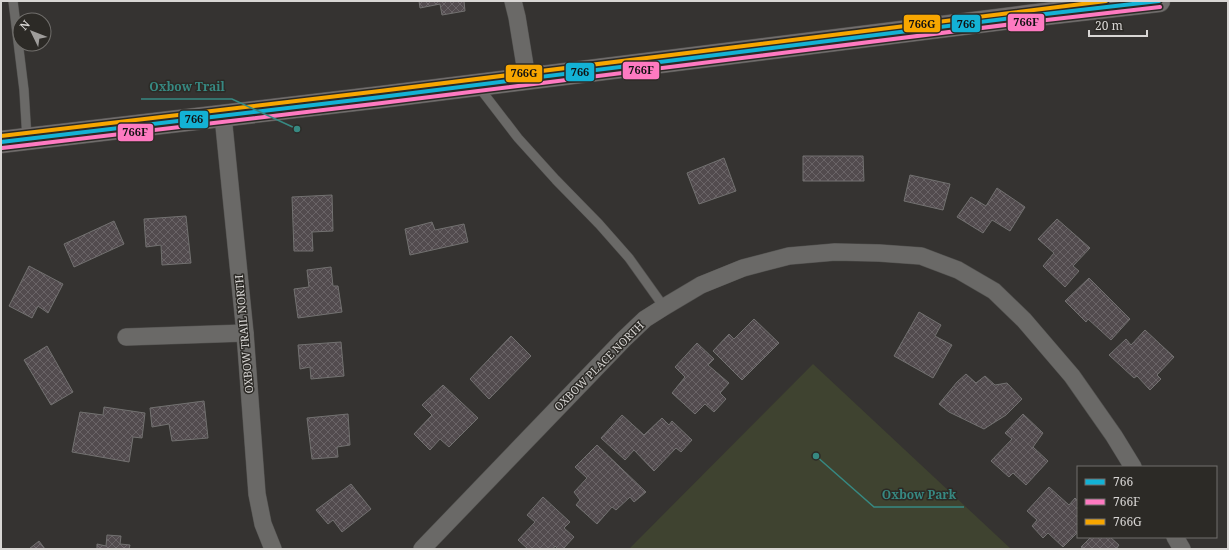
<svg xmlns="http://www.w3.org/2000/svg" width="1229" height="550" viewBox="0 0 1229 550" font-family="'Noto Serif',serif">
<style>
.green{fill:#3f4330}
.building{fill:url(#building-cross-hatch);stroke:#727170}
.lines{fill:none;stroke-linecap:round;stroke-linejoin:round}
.lane-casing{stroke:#51504e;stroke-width:10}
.street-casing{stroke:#51504e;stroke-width:18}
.secondary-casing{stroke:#51504e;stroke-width:23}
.lane{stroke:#6a6967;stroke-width:9}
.street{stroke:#6a6967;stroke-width:17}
.secondary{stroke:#716d6c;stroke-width:22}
.bus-1-casing{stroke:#2c2a26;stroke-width:7}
.bus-2-casing{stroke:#2c2a26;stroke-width:7}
.bus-3-casing{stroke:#2c2a26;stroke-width:7}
.bus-1{stroke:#13b2d5;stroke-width:4}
.bus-2{stroke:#fe7ac1;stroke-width:4}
.bus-3{stroke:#f7a600;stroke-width:4}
.labels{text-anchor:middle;stroke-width:3;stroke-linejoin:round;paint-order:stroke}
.street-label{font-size:11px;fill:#d8d6d4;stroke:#2c2a26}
.leader{fill:none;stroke:#378982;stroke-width:1.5}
.callout-dot{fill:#378982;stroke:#2c2a26;stroke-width:1.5}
.callout-label{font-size:12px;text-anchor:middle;font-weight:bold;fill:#378982;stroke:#2c2a26;stroke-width:3;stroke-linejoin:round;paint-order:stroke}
.line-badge{stroke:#2c2a26;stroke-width:1.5}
.pale-badge-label{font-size:11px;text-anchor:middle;font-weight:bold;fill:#111}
</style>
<defs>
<pattern id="building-cross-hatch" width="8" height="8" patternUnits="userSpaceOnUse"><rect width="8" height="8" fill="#524b4e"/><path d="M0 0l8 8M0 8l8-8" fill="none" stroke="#6a6467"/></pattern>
</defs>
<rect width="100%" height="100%" fill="#353331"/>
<!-- green -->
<polygon class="green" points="813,364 1011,549 629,549"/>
<!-- building -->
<g class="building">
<polygon points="419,1 464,1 465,11 442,15 440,4 420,8"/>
<polygon points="803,156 863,156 864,181 803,181"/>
<polygon points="724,158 736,191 699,204 687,173"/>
<polygon points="910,175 950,184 943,210 904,201"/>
<polygon points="997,188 1025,207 1010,231 992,220 983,233 957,217 971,197 986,206"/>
<polygon points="332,195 333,231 312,232 313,251 294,251 292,197"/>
<polygon points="186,216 191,263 162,265 161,245 146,247 144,219"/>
<polygon points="1057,219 1090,248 1073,266 1079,271 1065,287 1043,266 1054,253 1038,239"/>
<polygon points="114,221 124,244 74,267 64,244"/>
<polygon points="432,222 435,230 464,224 468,242 410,255 405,229"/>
<polygon points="29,266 63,284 48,313 38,306 32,318 9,306"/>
<polygon points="331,267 333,286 338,286 342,312 298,318 294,289 309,287 307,270"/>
<polygon points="1089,278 1130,319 1111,340 1088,319 1086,322 1065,301"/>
<polygon points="919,312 941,325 935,336 952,345 933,378 894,356"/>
<polygon points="754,319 779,343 742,380 713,351 729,334 734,339"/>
<polygon points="1145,330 1174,357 1157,375 1161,379 1150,390 1137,376 1134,378 1109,355 1126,339 1131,345"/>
<polygon points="511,336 531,356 489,399 470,379"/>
<polygon points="341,342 344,376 311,379 310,367 300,369 298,345"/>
<polygon points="697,343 714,359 708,365 729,383 720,393 726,399 714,412 705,404 695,414 672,393 685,377 675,367"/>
<polygon points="47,346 73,392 51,405 24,360"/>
<polygon points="966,374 976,383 985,376 995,385 1007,383 1022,399 1006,415 984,429 949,412 939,404 957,382"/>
<polygon points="443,385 478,418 449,447 440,439 430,450 414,434 432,415 422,405"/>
<polygon points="204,401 208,438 172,441 169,424 152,427 150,408"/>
<polygon points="104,407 145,413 142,438 133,437 129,462 72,452 80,412 103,415"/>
<polygon points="348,414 350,445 337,447 338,457 312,459 307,418"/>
<polygon points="1023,414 1043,433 1033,447 1048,461 1026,485 1013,473 1009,477 991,461 1012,439 1005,433"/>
<polygon points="622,415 644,435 662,418 669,425 672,421 692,440 681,452 676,448 654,471 634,450 625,460 601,438"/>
<polygon points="597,445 646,492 634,502 630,497 616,510 612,507 597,524 576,505 580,500 574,492 587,478 575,467"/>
<polygon points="351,484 371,509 342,532 333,520 328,524 316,510"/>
<polygon points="1049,487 1069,505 1075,498 1078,501 1078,534 1077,533 1063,547 1048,533 1043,538 1032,526 1037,520 1027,511"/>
<polygon points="543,497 570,522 564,528 574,537 563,549 558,549 555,546 553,549 528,549 518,540 535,522 527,515"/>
<polygon points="107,535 121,536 120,544 130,545 129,549 97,549 97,544 106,546"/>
<polygon points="1091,537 1110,537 1119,545 1116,549 1084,549 1081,547"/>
<polygon points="39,541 45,549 29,549"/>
</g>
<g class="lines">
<defs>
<g id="lane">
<polyline points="13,1 24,90 27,139"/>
<polyline points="478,86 518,138 556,180 599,224 629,258 664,307"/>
</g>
<g id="street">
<polyline points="513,1 517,17 527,78"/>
<polyline points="223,116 245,333 257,494 263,524 273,549"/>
<polyline points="126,337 245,333"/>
<polyline points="1175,537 1182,549"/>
<polyline points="422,549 624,339 645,319 664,307 701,285 743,268 789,256 835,252 879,253 921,256 958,270 994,291 1024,320 1072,376 1114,436 1133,467"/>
</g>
<polyline id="secondary" points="1,142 381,97 1028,16 1159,1"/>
</defs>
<!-- lane casing -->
<use href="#lane" class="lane-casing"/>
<!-- street casing -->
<use href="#street" class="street-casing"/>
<!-- secondary casing -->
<use href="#secondary" class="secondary-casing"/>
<!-- lane -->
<use href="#lane" class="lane"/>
<!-- street -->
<use href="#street" class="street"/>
<!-- secondary -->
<use href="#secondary" class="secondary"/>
<defs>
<polyline id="bus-1" points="1,142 381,97 1028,16 1159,1"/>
<polyline id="bus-2" points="2,148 382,103 1029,22 1160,7"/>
<polyline id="bus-3" points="1,136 380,91 1106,1"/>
</defs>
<!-- bus-1 casing -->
<use href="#bus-1" class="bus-1-casing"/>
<!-- bus-2 casing -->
<use href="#bus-2" class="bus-2-casing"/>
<!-- bus-3 casing -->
<use href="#bus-3" class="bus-3-casing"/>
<!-- bus-1 -->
<use href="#bus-1" class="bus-1"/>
<!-- bus-2 -->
<use href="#bus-2" class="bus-2"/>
<!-- bus-3 -->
<use href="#bus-3" class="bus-3"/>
</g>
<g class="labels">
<!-- street labels -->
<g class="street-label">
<text transform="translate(244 334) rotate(-95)" y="4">OXBOW TRAIL NORTH</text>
<text transform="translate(599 366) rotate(-45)" y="4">OXBOW PLACE NORTH</text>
</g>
</g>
<!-- callouts -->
<path class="leader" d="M297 129L232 99H141M816 456L874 507H964"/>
<g class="callout-dot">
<circle cx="297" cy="129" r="4"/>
<circle cx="816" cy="456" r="4"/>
</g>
<g class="callout-label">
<text x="187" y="91">Oxbow Trail</text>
<text x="919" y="499">Oxbow Park</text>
</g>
<g class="line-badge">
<rect x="1007" y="13" width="38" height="19" rx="4" fill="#fe7ac1"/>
<rect x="951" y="14" width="30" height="19" rx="4" fill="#13b2d5"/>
<rect x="903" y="14" width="38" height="19" rx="4" fill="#f7a600"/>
<rect x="622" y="61" width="38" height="19" rx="4" fill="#fe7ac1"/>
<rect x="565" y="62" width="30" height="20" rx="4" fill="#13b2d5"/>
<rect x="505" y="64" width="38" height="19" rx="4" fill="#f7a600"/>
<rect x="179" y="110" width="30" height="19" rx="4" fill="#13b2d5"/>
<rect x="117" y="123" width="37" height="19" rx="4" fill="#fe7ac1"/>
</g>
<g class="pale-badge-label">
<text x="1026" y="26">766F</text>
<text x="966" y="28">766</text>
<text x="922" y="28">766G</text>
<text x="641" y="74">766F</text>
<text x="580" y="76">766</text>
<text x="524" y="77">766G</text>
<text x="194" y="123">766</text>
<text x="135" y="136">766F</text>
</g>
<!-- border -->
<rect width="1229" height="550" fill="none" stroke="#d8d6d4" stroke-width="4"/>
<!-- legend -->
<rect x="1077" y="466" width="140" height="72" fill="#2c2a26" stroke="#716f6c"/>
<rect x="1085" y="479" width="20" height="6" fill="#13b2d5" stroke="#716f6c"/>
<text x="1113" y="486" font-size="12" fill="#d8d6d4">766</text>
<rect x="1085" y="499" width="20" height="6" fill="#fe7ac1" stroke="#716f6c"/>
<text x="1113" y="506" font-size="12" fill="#d8d6d4">766F</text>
<rect x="1085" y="519" width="20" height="6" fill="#f7a600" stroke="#716f6c"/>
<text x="1113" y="526" font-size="12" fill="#d8d6d4">766G</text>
<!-- north arrow -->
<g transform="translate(32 32) rotate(313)"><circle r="19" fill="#2c2a26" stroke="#716f6c"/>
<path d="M0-3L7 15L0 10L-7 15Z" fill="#9f9d9b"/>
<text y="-6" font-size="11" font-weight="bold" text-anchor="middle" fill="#d8d6d4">N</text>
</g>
<!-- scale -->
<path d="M1089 30v6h58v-6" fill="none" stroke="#d8d6d4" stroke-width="2"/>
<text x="1095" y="30" font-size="12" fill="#d8d6d4" stroke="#2c2a26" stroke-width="3" paint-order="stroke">20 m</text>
</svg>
